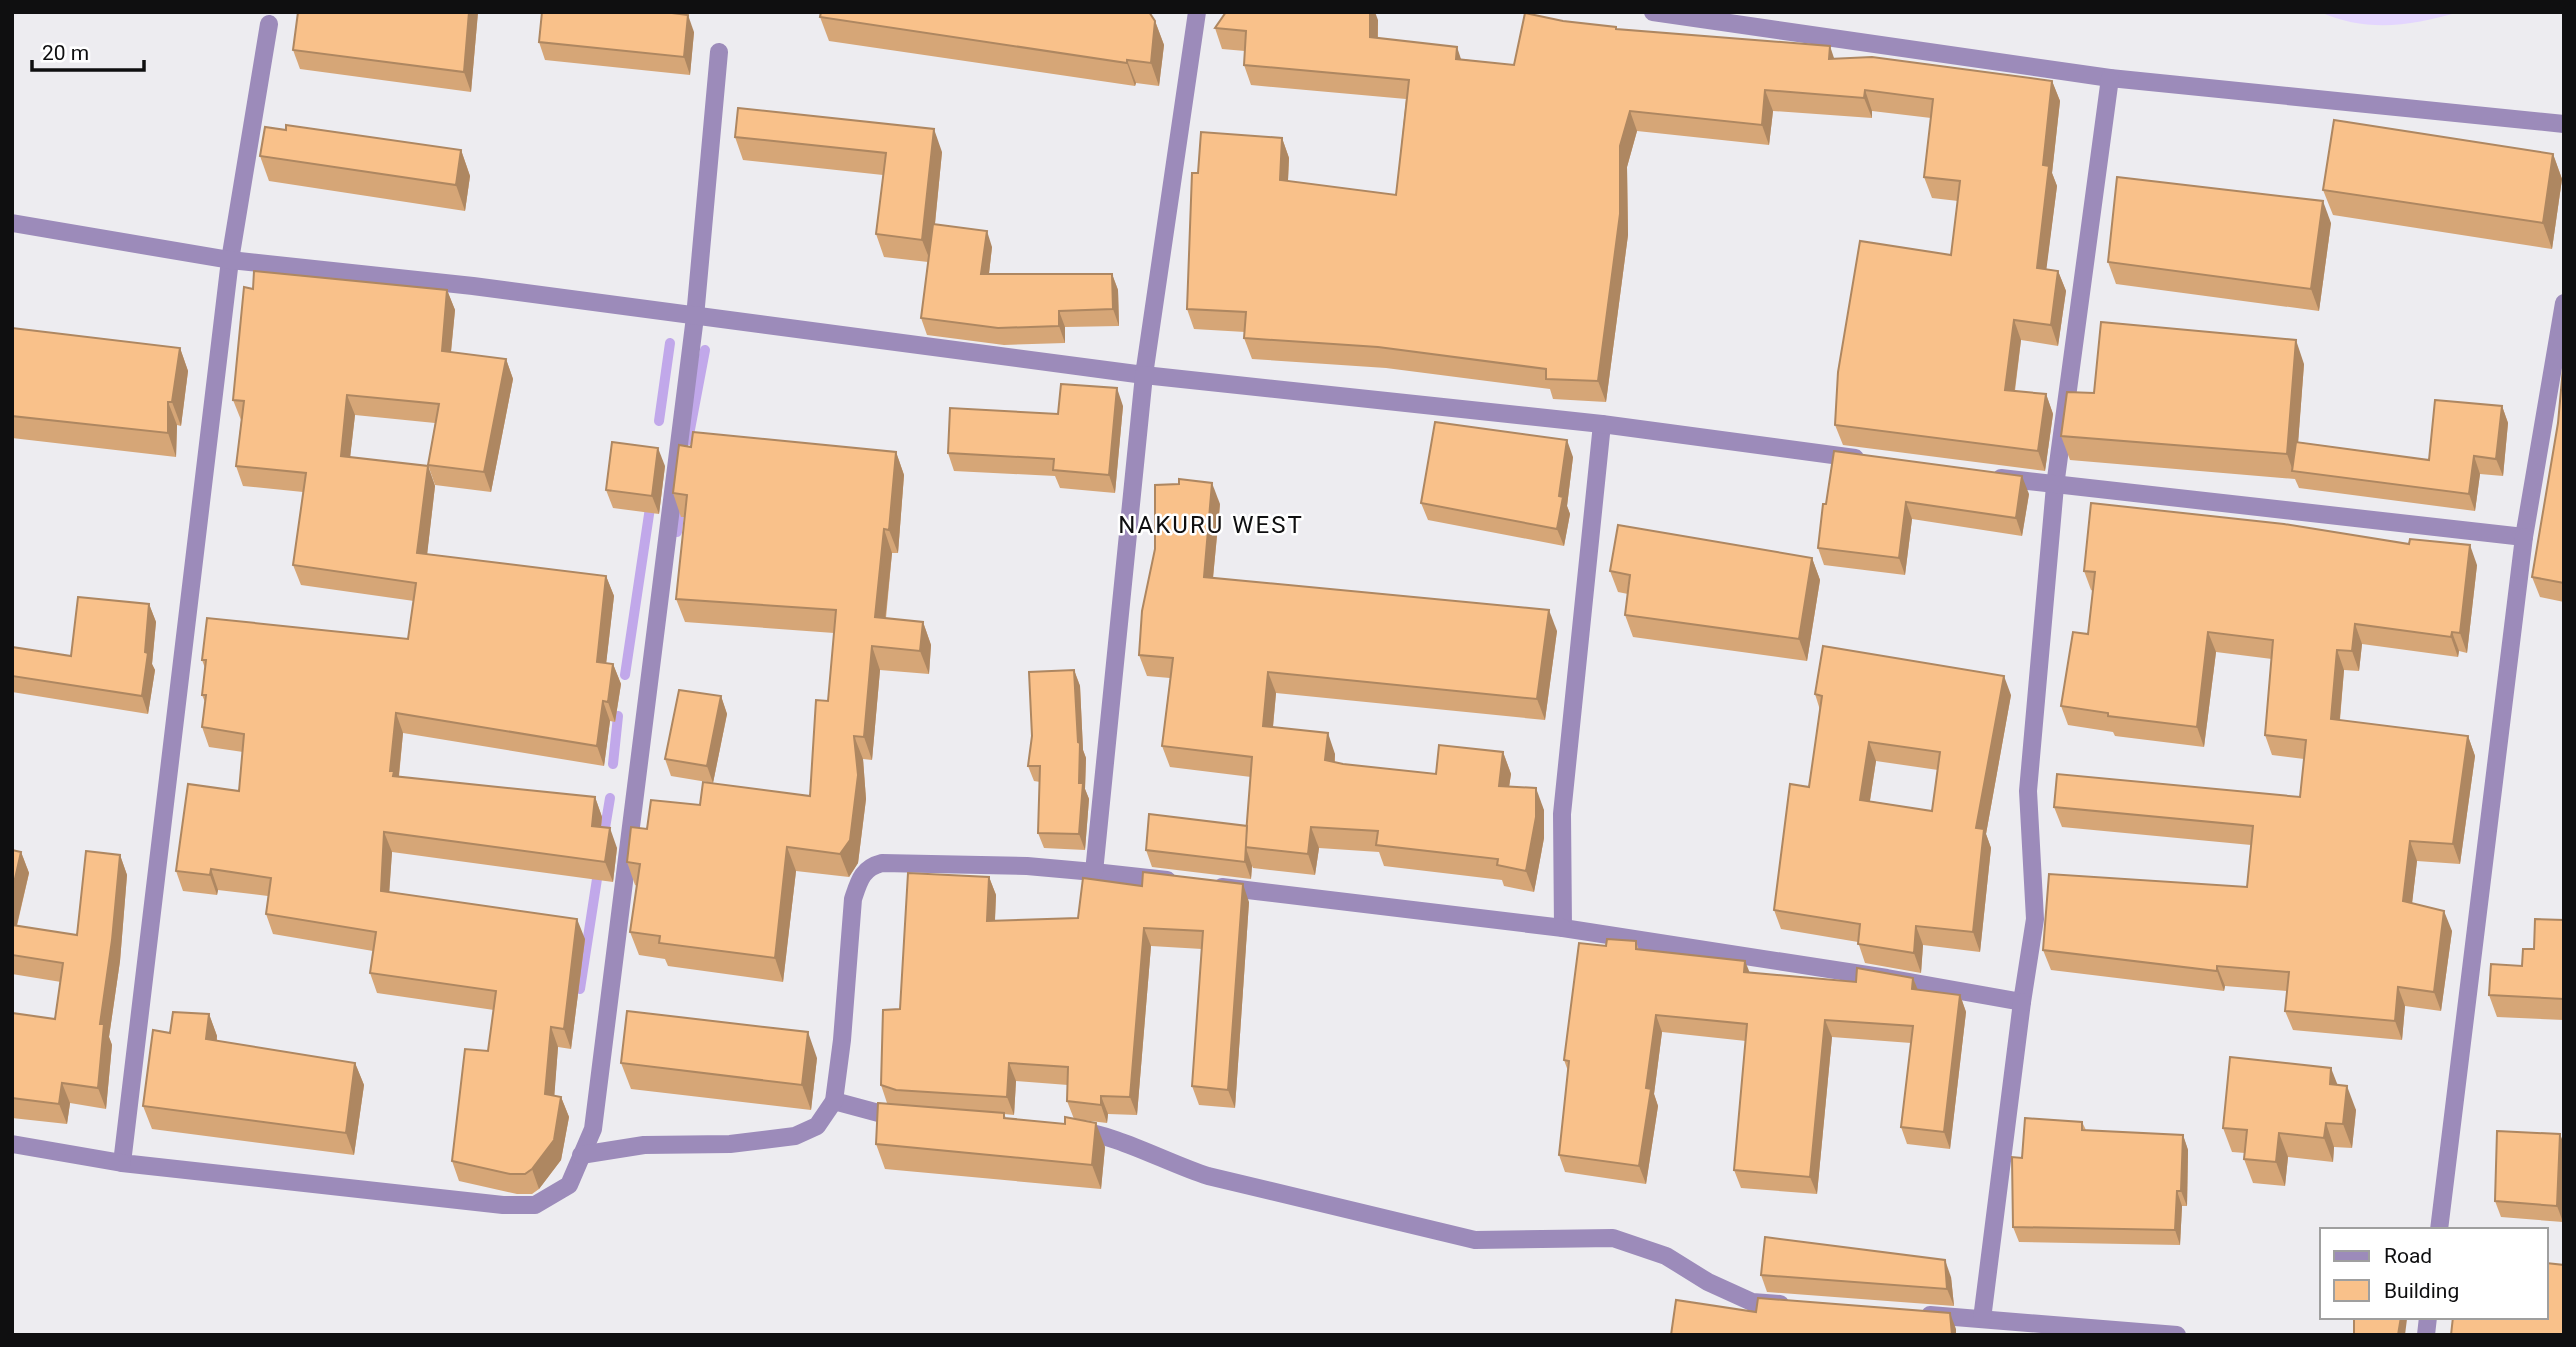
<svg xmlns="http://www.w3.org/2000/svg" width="2576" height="1347" viewBox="0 0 2576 1347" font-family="Roboto,sans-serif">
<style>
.green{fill:#e3d5fe}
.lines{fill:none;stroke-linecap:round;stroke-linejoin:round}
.stream{stroke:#c1a8ea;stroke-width:10}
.street{stroke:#9c8bba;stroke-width:18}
.wall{fill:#d6a677;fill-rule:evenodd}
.shaded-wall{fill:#ae8761}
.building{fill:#f9c18a;stroke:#ae8761;stroke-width:2;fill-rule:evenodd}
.labels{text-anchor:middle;stroke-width:5;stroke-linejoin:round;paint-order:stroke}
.quarter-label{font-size:24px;letter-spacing:2px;fill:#0f0f10;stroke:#fff}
</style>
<rect width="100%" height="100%" fill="#edecf0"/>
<!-- green -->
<path class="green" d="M2320,12H2459C2411,26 2367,33 2320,12Z"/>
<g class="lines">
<!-- stream -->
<g class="stream">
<polyline points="659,421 670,343"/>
<polyline points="688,440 705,350"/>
<polyline points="677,532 681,498"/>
<polyline points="625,675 651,501"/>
<polyline points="613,764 618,716"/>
<polyline points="603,840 610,798"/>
<polyline points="580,989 599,866"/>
</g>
<!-- street -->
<g class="street">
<polyline points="1653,12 2110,78 2564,124"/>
<polyline points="269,24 230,260 122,1163 503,1205 535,1205 569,1185 593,1129 695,317 719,52"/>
<polyline points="12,223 230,260 473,286 1144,375 1197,12"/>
<polyline points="1602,424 1562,814 1563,928 1887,978 2022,1002 2035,919 2028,791 2055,486 2110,78"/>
<polyline points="2001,478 2524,537 2564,303"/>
<polyline points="1094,872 1167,880"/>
<polyline points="1222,887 1563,928"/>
<polyline points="834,1101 901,1119"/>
<path d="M1076,1131C1114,1133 1167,1163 1208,1176L1475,1240L1613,1238L1666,1256L1708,1282L1752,1302L1780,1304"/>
<polyline points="12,1144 122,1163"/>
<path d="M581,1155L644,1145L730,1144L795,1136L817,1126L834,1101L842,1040L853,899C859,881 862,868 882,863L1027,866L1094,872L1144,375L1602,424L1855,458"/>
<polyline points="2439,1230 2524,537"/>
<polyline points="1930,1315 2177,1335"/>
<polyline points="1982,1319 2022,1002"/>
<polyline points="2426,1335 2428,1317"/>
</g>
</g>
<!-- wall -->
<g class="wall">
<polygon points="298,12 478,12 471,92 300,69 293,50"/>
<polygon points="820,17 1155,21 1164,45 1159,86 1136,83 1135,86 829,41"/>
<polygon points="1378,20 1378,38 1461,59 1514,65 1563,21 1616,27 1617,29 1834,58 2052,81 2060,101 2052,173 2057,186 2046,269 2058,271 2066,291 2058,346 2021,340 2015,391 2046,394 2053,414 2045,471 1843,445 1835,425 1951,255 1958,201 1932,198 1924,177 1931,118 1872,111 1872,118 1773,111 1769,145 1637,131 1627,167 1628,235 1606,402 1553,399 1550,389 1386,368 1252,359 1244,338 1245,332 1194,329 1187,309 1198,173 1282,138 1289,158 1288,181 1396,195 1406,99 1251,85 1244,65 1245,51 1222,49 1215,28"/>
<polygon points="694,32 690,75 545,60 539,42"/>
<polygon points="735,137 942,152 935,224 992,247 989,274 1112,274 1118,290 1119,326 1065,327 1065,343 1004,345 927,335 921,318 928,262 884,257 876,234 883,175 743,160"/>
<polygon points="461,150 470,176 465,211 269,181 260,156"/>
<polygon points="2553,154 2562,179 2552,249 2333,215 2323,190"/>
<polygon points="2331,223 2319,311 2116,284 2108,262"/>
<polygon points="253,289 447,290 455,310 451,352 506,359 513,379 491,492 435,485 428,465 435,423 355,415 350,457 428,466 435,486 427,554 606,576 614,596 606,663 613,664 621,684 615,722 610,721 604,766 403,733 399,777 595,797 602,817 601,827 617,848 613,882 392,852 389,892 585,939 571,1049 558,1047 554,1096 561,1097 569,1117 561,1160 539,1189 532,1194 517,1194 459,1181 452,1161 488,1051 494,1010 377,993 370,973 373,951 273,934 266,914 268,896 218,890 217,895 183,891 176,871 239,791 243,752 209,747 202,727 205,702 202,695 205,668 202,660 408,639 414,601 301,585 293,565 303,492 243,486 236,466 241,420 233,400"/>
<polygon points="12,328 180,348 188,371 181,426 177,425 176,457 12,438"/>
<polygon points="2304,364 2298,442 2429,460 2502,406 2508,423 2503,476 2480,474 2475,511 2299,488 2295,479 2070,460 2061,436"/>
<polygon points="2564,368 2564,602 2540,597 2532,577 2558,423"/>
<polygon points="1123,406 1115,493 1060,488 1055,476 954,471 948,453 1058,414"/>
<polygon points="691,447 896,452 904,475 898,553 892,553 886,618 923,622 931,645 929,674 880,670 872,760 863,759 866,799 858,863 849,877 796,871 783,982 668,966 665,959 639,955 630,932 637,886 635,885 627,862 647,829 700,805 810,796 828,701 834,633 685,622 676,599 685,517 681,517 673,493"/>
<polygon points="1573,457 1567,506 1570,514 1564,546 1428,520 1421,503"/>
<polygon points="665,466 659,514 613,508 606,490"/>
<polygon points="2029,494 2022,536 1912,519 1905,575 1824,565 1818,548 1823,504"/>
<polygon points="1220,504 1213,578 1557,631 1545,720 1276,693 1273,727 1335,754 1335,763 1343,764 1436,774 1503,752 1511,774 1509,787 1544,810 1544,838 1534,892 1504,886 1502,880 1384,866 1379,852 1319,848 1315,875 1253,868 1252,866 1251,879 1152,867 1146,850 1247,826 1251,777 1170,767 1162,746 1170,678 1147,676 1139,655"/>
<polygon points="1812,558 1820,580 1807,661 1633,637 1625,615 1628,594 1618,592 1610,571"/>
<polygon points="2477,565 2467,653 2459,651 2458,657 2362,644 2359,671 2344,670 2340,720 2468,736 2475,756 2460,864 2417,861 2412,903 2452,931 2441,1011 2405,1006 2402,1040 2293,1030 2285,1011 2287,991 2225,986 2224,991 2051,970 2043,950 2247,887 2251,845 2062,827 2054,807 2300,797 2304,759 2272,755 2265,735 2272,659 2216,652 2204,747 2115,736 2113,732 2068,725 2061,706 2088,634 2093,591 2091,590 2084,571"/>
<polygon points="149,604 156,622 152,664 155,670 148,714 12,692 12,647 71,656"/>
<polygon points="1074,670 1080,686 1083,750 1086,758 1085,789 1089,799 1085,850 1044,848 1038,833 1040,782 1034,781 1028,766"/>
<path d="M1815,694L2011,695L1986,834L1991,848L1980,952L1923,945L1921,973L1865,963L1858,942L1781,929L1774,910L1809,787L1820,710ZM1876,761L1938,770L1932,811L1870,801Z"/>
<polygon points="721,696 727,714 713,783 671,776 665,759"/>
<polygon points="12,850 21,852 29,873 17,926 77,935 120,855 127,875 120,961 109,1037 112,1045 106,1109 70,1103 67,1124 12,1118 12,1013 55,1019 61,982 12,974"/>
<path d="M989,877L996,895L995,921L1078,918L1249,902L1235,1108L1199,1105L1192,1086L1202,949L1151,946L1137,1115L1108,1114L1107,1123L1074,1119L1105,1147L1101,1189L885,1169L876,1144L887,1103L881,1085L900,1009ZM1016,1081L1068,1085L1067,1101L1074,1119L1065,1124L1006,1118L1004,1114L1014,1115Z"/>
<polygon points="2564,920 2564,1020 2497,1017 2489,995 2522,966 2534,949"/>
<polygon points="1636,941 1639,950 1750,973 1856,982 1913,978 1917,989 1960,995 1966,1012 1950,1149 1907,1144 1901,1127 1911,1043 1832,1037 1817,1194 1741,1188 1734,1170 1746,1041 1662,1032 1654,1094 1658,1106 1646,1184 1565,1172 1559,1155 1568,1071 1564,1060 1606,946"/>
<polygon points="209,1014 217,1036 217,1041 355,1063 364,1085 354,1155 152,1129 143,1106 170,1033"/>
<polygon points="817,1058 811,1110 631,1089 621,1063"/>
<polygon points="2338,1085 2356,1110 2352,1148 2334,1147 2333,1162 2288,1157 2285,1186 2253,1183 2244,1159 2245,1153 2232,1152 2223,1128"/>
<polygon points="2082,1122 2086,1130 2183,1135 2188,1150 2187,1206 2182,1206 2180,1245 2019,1242 2013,1227 2022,1158"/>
<polygon points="2564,1144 2563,1222 2501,1217 2495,1201"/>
<polygon points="1761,1275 1951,1277 1954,1306 1767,1292"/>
</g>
<!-- shaded-wall -->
<g class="shaded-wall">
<polygon points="469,12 478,12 471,92 464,72"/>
<polygon points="1370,12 1375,12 1378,20 1377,58 1370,37"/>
<polygon points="688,15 694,32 690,75 684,57"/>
<polygon points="1155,21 1164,45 1159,86 1151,63"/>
<polygon points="1830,46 1837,67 1829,59"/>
<polygon points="1457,47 1464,68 1456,59"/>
<polygon points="1127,60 1136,83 1135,86 1127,63"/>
<polygon points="2052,81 2060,101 2052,173 2057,186 2044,288 2037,268 2043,165"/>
<polygon points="1765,90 1773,111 1769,145 1762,125"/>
<polygon points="1865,90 1872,111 1872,118 1864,98"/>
<polygon points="1630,111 1637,131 1627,167 1628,235 1606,402 1598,381 1620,146"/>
<polygon points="934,129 942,152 931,263 922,240"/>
<polygon points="1282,138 1289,158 1287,200 1280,180"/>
<polygon points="461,150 470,176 465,211 456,185"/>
<polygon points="2553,154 2562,179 2552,249 2543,223"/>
<polygon points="2323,201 2331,223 2319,311 2311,289"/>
<polygon points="987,231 992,247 987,290 981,274"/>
<polygon points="2058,271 2066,291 2058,346 2051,325"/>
<polygon points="1112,274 1118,290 1119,326 1113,309"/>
<polygon points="447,290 455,310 449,371 442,351"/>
<polygon points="1059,311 1065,327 1065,343 1059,326"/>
<polygon points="2014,320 2021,340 2012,410 2005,390"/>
<polygon points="2296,340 2304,364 2296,471 2293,471 2287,454"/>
<polygon points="180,348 188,371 181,426 172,402"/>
<polygon points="506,359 513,379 491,492 484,472"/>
<polygon points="1117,388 1123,406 1115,493 1109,475"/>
<polygon points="2046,394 2053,414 2045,471 2038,451"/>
<polygon points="347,395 355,415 348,476 341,456"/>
<polygon points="168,402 177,425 176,457 168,433"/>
<polygon points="2502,406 2508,423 2503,476 2496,459"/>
<polygon points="1567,440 1573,457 1567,506 1570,514 1564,546 1557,529 1559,496"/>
<polygon points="658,448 665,466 659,514 652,496"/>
<polygon points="896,452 904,475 898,553 889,530"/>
<polygon points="2474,456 2480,474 2475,511 2469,494"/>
<polygon points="428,466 435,486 425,573 417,553"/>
<polygon points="2022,476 2029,494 2022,536 2016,518"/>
<polygon points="1212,483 1220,504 1211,598 1204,577"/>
<polygon points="1906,502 1912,519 1905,575 1899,558"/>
<polygon points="884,529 892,553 883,640 875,617"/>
<polygon points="2470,545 2477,565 2467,653 2460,633"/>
<polygon points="1812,558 1820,580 1807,661 1799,639"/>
<polygon points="606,576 614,596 604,682 597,662"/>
<polygon points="149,604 156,622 152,664 155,670 148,714 142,696"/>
<polygon points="1549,610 1557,631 1545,720 1537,699"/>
<polygon points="923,622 931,645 929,674 920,651"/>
<polygon points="2355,624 2362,644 2359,671 2352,651"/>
<polygon points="2208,632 2216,652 2204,747 2197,727"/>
<polygon points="2452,632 2459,651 2458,657 2451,637"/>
<polygon points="872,646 880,670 872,760 864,737"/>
<polygon points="2337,650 2344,670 2338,739 2331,719"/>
<polygon points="613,664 621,684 615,722 608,702"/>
<polygon points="1074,670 1080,686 1083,750 1086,758 1085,789 1089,799 1085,850 1079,834 1078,742"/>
<polygon points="1268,672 1276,693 1271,747 1263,726"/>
<polygon points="2004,676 2011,695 1986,834 1991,848 1980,952 1973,932 1976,828"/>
<polygon points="721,696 727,714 713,783 707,766"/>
<polygon points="603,701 610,721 604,766 597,746"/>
<polygon points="396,713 403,733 398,783 390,771"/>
<polygon points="1328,733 1335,754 1333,782 1325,760"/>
<polygon points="854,736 863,759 866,799 858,863 849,877 840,854"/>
<polygon points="2468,736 2475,756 2460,864 2453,844"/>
<polygon points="1869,742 1876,761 1867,819 1860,800"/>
<polygon points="1503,752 1511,774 1506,807 1499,786"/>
<polygon points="1536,788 1544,810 1544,838 1534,892 1526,871"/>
<polygon points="595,797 602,817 599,846 592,826"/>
<polygon points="1311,827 1319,848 1315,875 1308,854"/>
<polygon points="610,828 617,848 613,882 605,862"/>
<polygon points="384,832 392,852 388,911 381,891"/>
<polygon points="2410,841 2417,861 2410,921 2403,901"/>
<polygon points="787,847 796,871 783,982 775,958"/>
<polygon points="1246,848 1252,866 1251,879 1245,862"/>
<polygon points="21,852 29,873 12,945 12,892"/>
<polygon points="120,855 127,875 120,961 109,1037 112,1045 106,1109 98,1088 100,1024"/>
<polygon points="211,869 218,890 217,895 210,875"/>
<polygon points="989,877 996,895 994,939 987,921"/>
<polygon points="1243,884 1249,902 1235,1108 1228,1090"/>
<polygon points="2444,911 2452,931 2441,1011 2434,992"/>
<polygon points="577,919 585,939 571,1049 564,1029"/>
<polygon points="1916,926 1923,945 1921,973 1914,953"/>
<polygon points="1144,928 1151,946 1137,1115 1130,1097"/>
<polygon points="1745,961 1752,978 1744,972"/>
<polygon points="2217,966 2225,986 2224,991 2217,971"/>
<polygon points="1913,978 1920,995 1912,989"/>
<polygon points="2398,987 2405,1006 2402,1040 2395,1021"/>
<polygon points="1960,995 1966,1012 1950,1149 1944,1132"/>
<polygon points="209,1014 217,1036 214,1061 206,1039"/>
<polygon points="1656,1015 1662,1032 1654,1094 1658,1106 1646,1184 1639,1166 1646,1088"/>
<polygon points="1825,1020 1832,1037 1817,1194 1810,1177"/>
<polygon points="551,1027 558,1047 553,1114 545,1094"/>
<polygon points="808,1032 817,1058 811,1110 802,1085"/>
<polygon points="355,1063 364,1085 354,1155 346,1133"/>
<polygon points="1009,1063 1016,1081 1014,1115 1007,1097"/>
<polygon points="2331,1068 2340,1091 2330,1084"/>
<polygon points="62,1083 70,1103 67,1124 59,1104"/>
<polygon points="2347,1086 2356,1110 2352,1148 2343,1124"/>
<polygon points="1101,1096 1108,1114 1107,1123 1101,1105"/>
<polygon points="561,1097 569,1117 561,1160 539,1189 532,1169"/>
<polygon points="1096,1123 1105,1147 1101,1189 1092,1165"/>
<polygon points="2326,1123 2334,1147 2333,1162 2324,1138"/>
<polygon points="2279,1133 2288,1157 2285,1186 2276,1162"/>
<polygon points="2560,1134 2564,1144 2563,1222 2557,1206"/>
<polygon points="2183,1135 2188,1150 2187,1206 2181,1191"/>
<polygon points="2177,1191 2182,1206 2180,1245 2175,1230"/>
<polygon points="1945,1260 1951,1277 1954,1306 1947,1289"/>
<polygon points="1950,1313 1956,1329 1956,1335 1952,1335"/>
<polygon points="2401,1317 2406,1317 2407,1319 2405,1335 2398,1335"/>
</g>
<!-- building -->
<g class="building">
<polygon points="298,12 469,12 464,72 293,50"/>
<polygon points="542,12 664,12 688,15 684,57 539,42"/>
<polygon points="821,12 1149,12 1155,21 1151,63 1127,60 1127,63 820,17"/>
<polygon points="1226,12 1370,12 1370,37 1457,47 1456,59 1514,65 1525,13 1563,21 1616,27 1616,29 1830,46 1829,59 1872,57 2052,81 2043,165 2049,166 2037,268 2058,271 2051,325 2014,320 2005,390 2046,394 2038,451 1835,425 1838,372 1860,241 1951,255 1960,181 1924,177 1933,99 1865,90 1864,98 1765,90 1762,125 1630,111 1620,146 1620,214 1598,381 1546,379 1546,369 1378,347 1244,338 1246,312 1187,309 1192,173 1198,173 1201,132 1282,138 1280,180 1396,195 1409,80 1244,65 1246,31 1215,28"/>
<polygon points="738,108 934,129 922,240 876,234 886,153 735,137"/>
<polygon points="2334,120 2553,154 2543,223 2323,190"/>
<polygon points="286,125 461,150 456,185 260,156 265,127 286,130"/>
<polygon points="2117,177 2323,201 2311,289 2108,262"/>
<polygon points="933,224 987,231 981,274 1112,274 1113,309 1059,311 1059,326 998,328 921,318"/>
<polygon points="254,271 447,290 442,351 506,359 484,472 428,465 439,404 347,395 341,456 428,466 417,553 606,576 597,662 613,664 608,702 603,701 597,746 396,713 390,771 394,771 393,776 595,797 592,826 610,828 605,862 384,832 381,891 577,919 564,1029 551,1027 545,1094 561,1097 554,1140 532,1169 525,1174 510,1174 452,1161 465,1049 488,1051 496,991 370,973 376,932 266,914 271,878 211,869 210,875 176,871 188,784 239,791 244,734 202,727 206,695 202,695 206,660 202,660 207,618 408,639 416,583 293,565 306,473 236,466 244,401 233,400 244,287 253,289"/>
<polygon points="2101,322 2296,340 2287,454 2061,436 2067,392 2094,393"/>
<polygon points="12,328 180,348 172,402 168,402 168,433 12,416"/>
<polygon points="2563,368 2564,368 2564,583 2532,577 2558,423"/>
<polygon points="1061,384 1117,388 1109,475 1053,470 1054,459 948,453 950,408 1058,414"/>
<polygon points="2435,400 2502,406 2496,459 2474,456 2469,494 2292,471 2296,442 2429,460"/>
<polygon points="1435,422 1567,440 1559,496 1563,497 1557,529 1421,503"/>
<polygon points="693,432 896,452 889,530 884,529 875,617 923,622 920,651 872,646 864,737 854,736 858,775 850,840 840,854 787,847 775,958 659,943 660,936 630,932 640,864 627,862 631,827 647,829 651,800 700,805 703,782 810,796 816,700 828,701 836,610 676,599 687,495 673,493 679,445 691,447"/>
<polygon points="612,442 658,448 652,496 606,490"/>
<polygon points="1834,451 2022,476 2016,518 1906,502 1899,558 1818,548 1823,504 1826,504"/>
<polygon points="1179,479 1212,483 1204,577 1549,610 1537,699 1268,672 1263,726 1328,733 1325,760 1343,764 1436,774 1439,745 1503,752 1499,786 1536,788 1536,817 1526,871 1497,865 1498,859 1376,845 1378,831 1311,827 1308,854 1245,847 1252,757 1162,746 1173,658 1139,655 1142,611 1155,549 1155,485 1179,484"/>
<polygon points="2091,503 2284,524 2409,544 2410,539 2470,545 2460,633 2452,632 2451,637 2355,624 2352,651 2337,650 2331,719 2468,736 2453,844 2410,841 2403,901 2444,911 2434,992 2398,987 2395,1021 2285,1011 2289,972 2217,966 2217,971 2043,950 2049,874 2247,887 2253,826 2054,807 2057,774 2300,797 2306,740 2265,735 2273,640 2208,632 2197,727 2108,716 2108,713 2061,706 2073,632 2088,634 2095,572 2084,571"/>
<polygon points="1618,525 1812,558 1799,639 1625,615 1630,575 1610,571"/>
<polygon points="78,597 149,604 145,652 148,653 142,696 12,676 12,647 71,656"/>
<path d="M1823,646L2004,676L1976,828L1984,829L1973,932L1916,926L1914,953L1858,944L1860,924L1774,910L1790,784L1809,787L1822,696L1815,694ZM1869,742L1940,752L1932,811L1860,800Z"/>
<polygon points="1074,670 1078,742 1080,743 1079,783 1083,783 1079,834 1038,833 1040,766 1028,766 1032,736 1029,672"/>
<polygon points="679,690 721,696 707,766 665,759"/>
<polygon points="1149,814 1247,826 1245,862 1146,850"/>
<polygon points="12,850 21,852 12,892"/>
<polygon points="86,851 120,855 112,940 100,1024 104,1024 98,1088 62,1083 59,1104 12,1098 12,1013 55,1019 63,963 12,955 12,925 77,935"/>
<polygon points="1143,872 1243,884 1228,1090 1192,1086 1203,931 1144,928 1130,1097 1101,1096 1101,1105 1067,1101 1068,1067 1009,1063 1007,1097 896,1090 881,1085 883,1010 900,1009 908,873 989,877 987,921 1078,918 1083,878 1142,886"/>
<polygon points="2535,919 2564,920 2564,999 2489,995 2491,964 2522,966 2523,949 2534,949"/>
<polygon points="1607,939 1636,941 1636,949 1745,961 1744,972 1856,982 1857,968 1913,978 1912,989 1960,995 1944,1132 1901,1127 1913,1026 1825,1020 1810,1177 1734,1170 1747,1024 1656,1015 1646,1088 1651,1089 1639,1166 1559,1155 1569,1061 1564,1060 1579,943 1606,946"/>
<polygon points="627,1011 808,1032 802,1085 621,1063"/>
<polygon points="173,1012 209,1014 206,1039 355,1063 346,1133 143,1106 153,1030 170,1033"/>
<polygon points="2230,1057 2331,1068 2330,1084 2347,1086 2343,1124 2326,1123 2324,1138 2279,1133 2276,1162 2244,1159 2247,1130 2223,1128"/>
<polygon points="878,1103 1004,1113 1004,1118 1065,1124 1065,1117 1096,1123 1092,1165 876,1144"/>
<polygon points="2025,1118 2082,1122 2082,1130 2183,1135 2181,1191 2177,1191 2175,1230 2013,1227 2012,1157 2022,1158"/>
<polygon points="2497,1131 2560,1134 2557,1206 2495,1201"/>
<polygon points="1765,1237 1945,1260 1947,1289 1761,1275"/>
<polygon points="2546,1263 2564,1265 2564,1335 2451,1335 2453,1317 2546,1317"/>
<polygon points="1758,1298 1950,1313 1952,1335 1671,1335 1676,1300 1756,1312"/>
<polygon points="2354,1317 2401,1317 2398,1335 2354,1335"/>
</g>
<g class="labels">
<!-- quarter labels -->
<g class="quarter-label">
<text x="1211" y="533">NAKURU WEST</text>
</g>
</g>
<!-- border -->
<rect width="2576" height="1347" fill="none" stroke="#0f0f10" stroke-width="28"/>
<!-- legend -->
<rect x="2320" y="1228" width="228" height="91" fill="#ffffff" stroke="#9f9f9f" stroke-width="2"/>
<rect x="2334" y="1251" width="35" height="10" fill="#9c8bba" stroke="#9f9f9f" stroke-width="2"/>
<text x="2384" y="1263" font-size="21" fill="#0f0f10">Road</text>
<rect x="2334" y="1280" width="35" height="21" fill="#f9c18a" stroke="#9f9f9f" stroke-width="2"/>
<text x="2384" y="1298" font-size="21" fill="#0f0f10">Building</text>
<!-- scale -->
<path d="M32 60v10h112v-10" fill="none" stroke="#0f0f10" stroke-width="3.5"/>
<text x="42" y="60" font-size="21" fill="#0f0f10" stroke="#ffffff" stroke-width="5" paint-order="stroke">20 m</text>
</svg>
